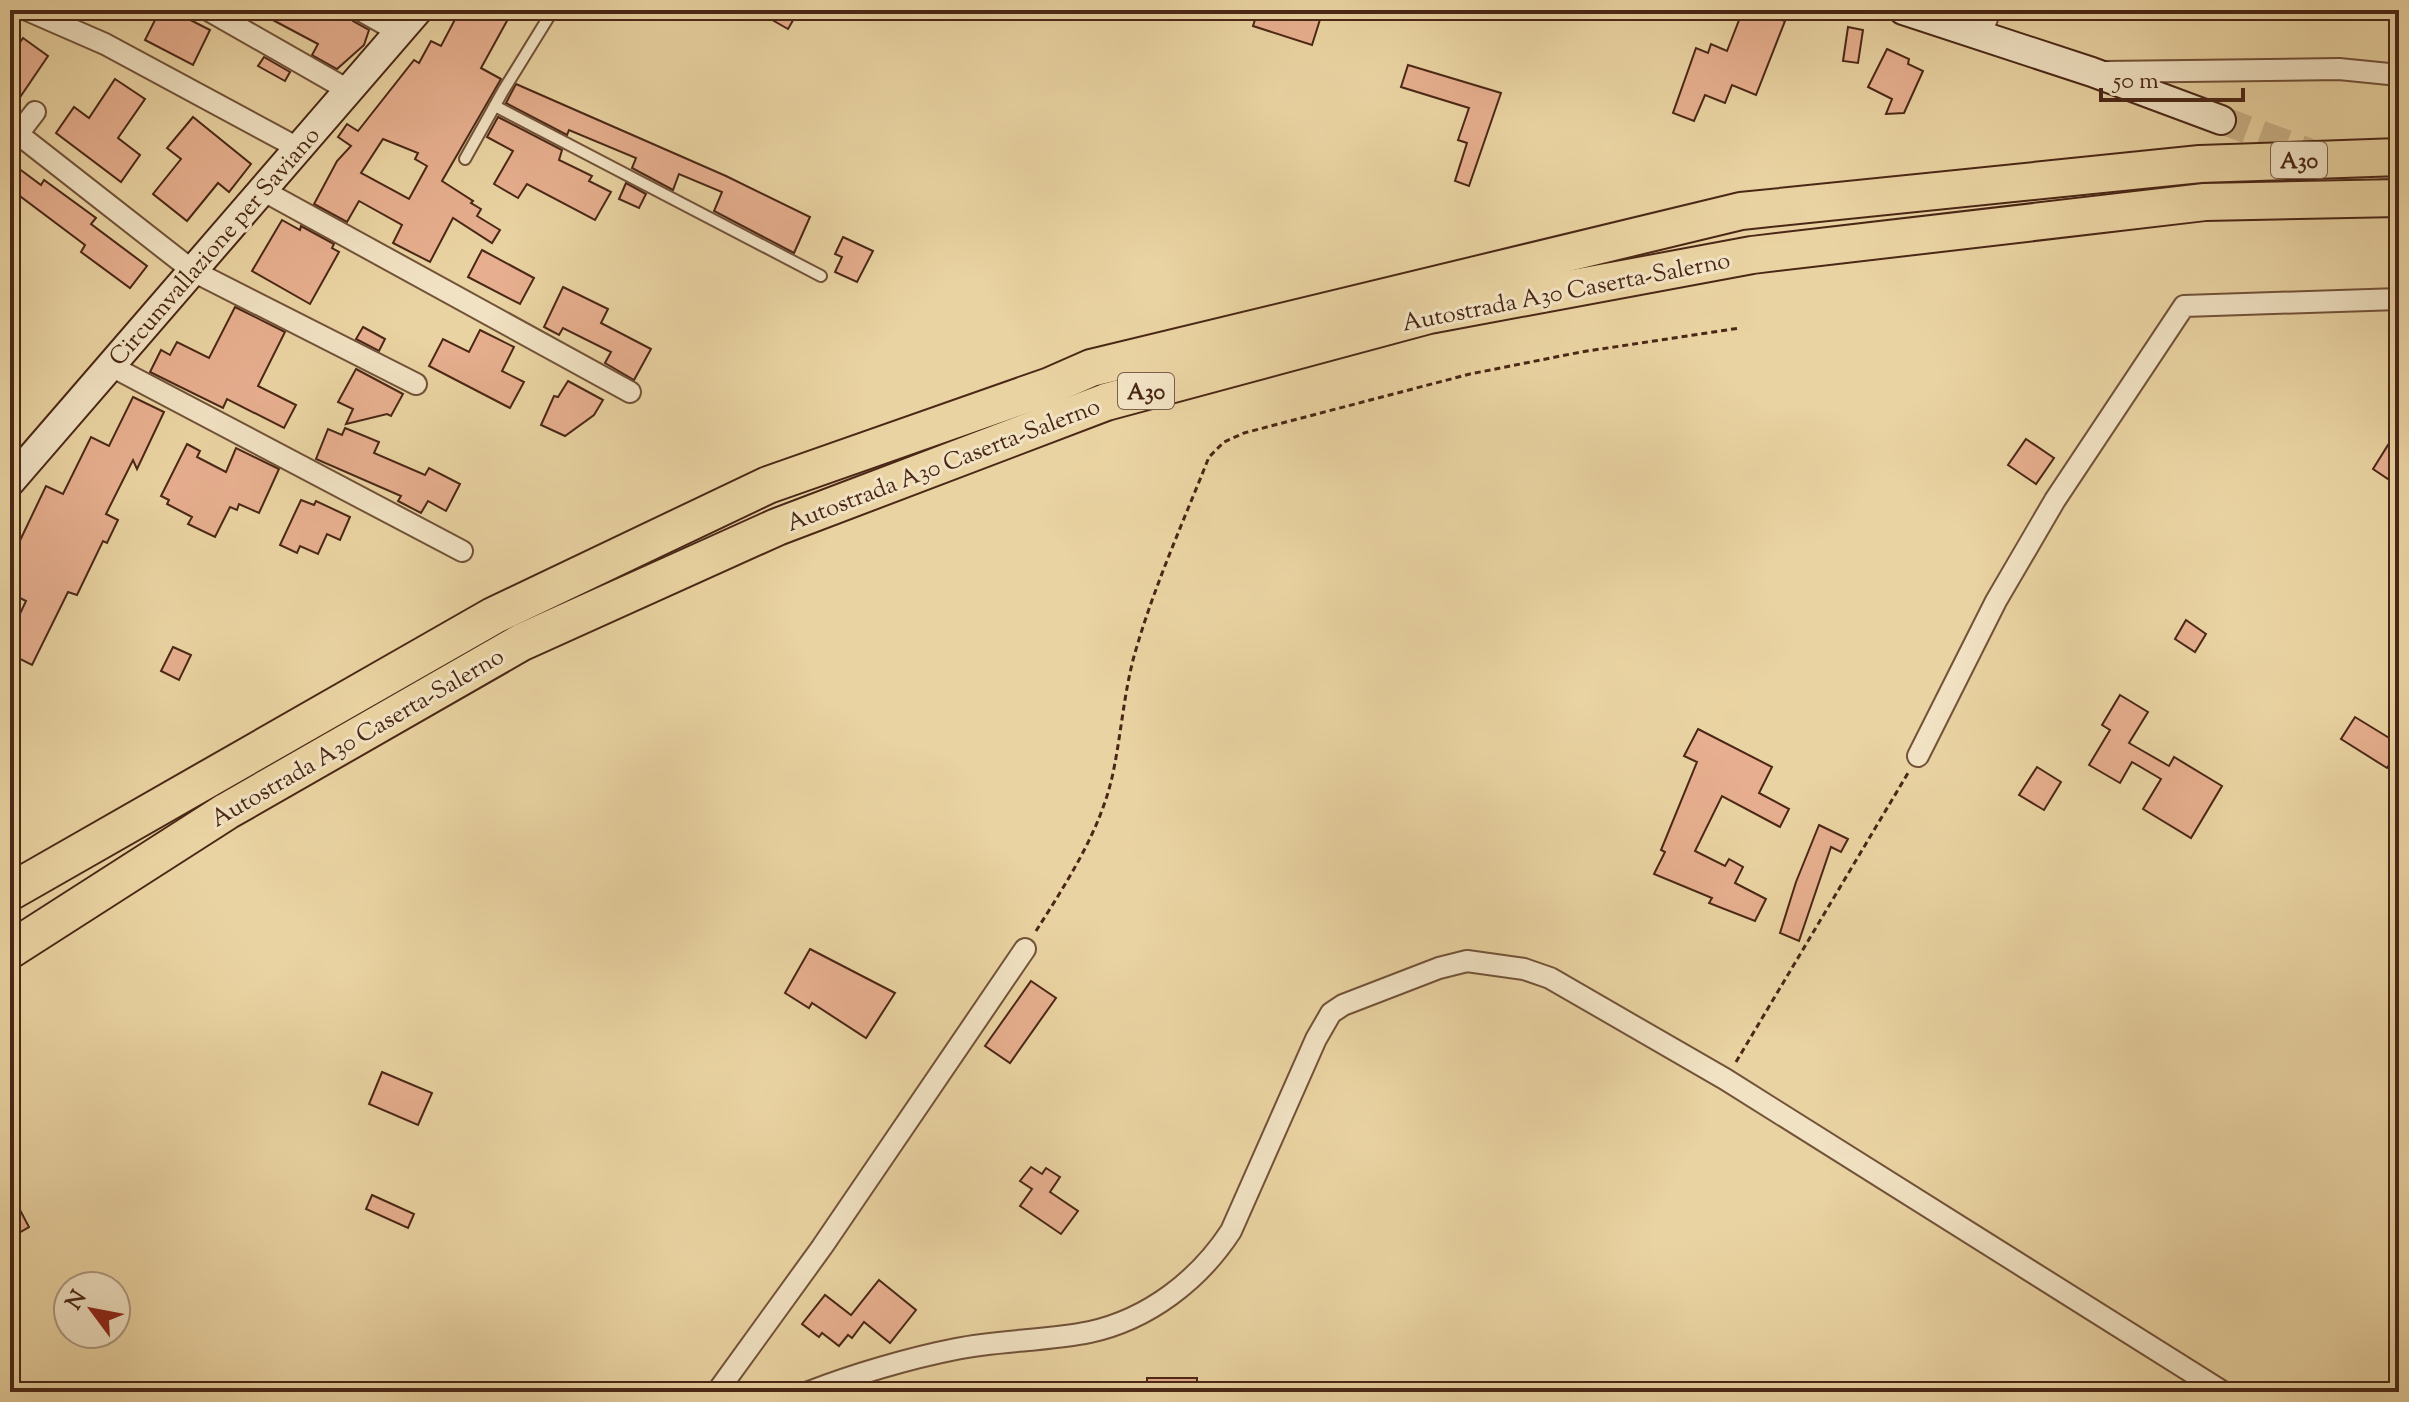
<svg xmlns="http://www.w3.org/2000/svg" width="2409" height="1402" viewBox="0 0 2409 1402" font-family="'Sorts Mill Goudy',serif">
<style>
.building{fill:#e7af8f;stroke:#4a2716;stroke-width:2;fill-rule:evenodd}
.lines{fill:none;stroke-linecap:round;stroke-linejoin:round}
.secondary-tunnel{stroke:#cab186;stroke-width:28;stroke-dasharray:28 14;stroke-linecap:butt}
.lane-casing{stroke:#725239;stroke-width:14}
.street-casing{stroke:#725239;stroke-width:24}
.secondary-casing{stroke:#4a2716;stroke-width:32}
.highway-casing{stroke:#4a2716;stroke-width:40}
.path{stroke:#4a2716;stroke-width:3;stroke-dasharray:6 4;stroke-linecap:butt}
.lane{stroke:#f1e2c3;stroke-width:10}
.street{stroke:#f1e2c3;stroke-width:20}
.secondary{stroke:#f1e2c3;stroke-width:28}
.highway{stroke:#ead3a2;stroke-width:36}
.labels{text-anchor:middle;stroke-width:6;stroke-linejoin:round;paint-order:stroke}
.shield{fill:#f1e2c3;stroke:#7c5f4a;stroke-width:2}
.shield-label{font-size:22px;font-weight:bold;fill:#4a2716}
.street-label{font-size:24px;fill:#4a2716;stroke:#f1e2c3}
</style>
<rect width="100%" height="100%" fill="#ead3a2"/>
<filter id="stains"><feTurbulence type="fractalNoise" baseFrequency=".0025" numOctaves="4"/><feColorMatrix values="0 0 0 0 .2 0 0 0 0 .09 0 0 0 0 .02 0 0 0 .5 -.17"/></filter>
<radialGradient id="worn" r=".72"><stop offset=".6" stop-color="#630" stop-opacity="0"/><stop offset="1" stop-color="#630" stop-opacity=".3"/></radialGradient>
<!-- building -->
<g class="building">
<polygon points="160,10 171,10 210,30 193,65 145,40"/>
<polygon points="254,10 347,10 353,21 369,30 364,45 337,69 312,55 318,44"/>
<path d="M460,10H513L481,68L501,79L442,181L473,201L471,203L481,209L477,216L500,230L492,243L453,218L430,262L393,243L402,225L359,201L347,222L314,204L337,161L351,146L338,137L347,124L358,131L414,60L419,63L431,41L441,46ZM383,139L418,153L415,159L427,166L409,199L361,173Z"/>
<polygon points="755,10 799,10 788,29"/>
<polygon points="1258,10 1323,10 1312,45 1253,26"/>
<polygon points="1743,10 1780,10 1776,18 1785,21 1756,95 1732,85 1725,103 1705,95 1694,121 1673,113 1696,48 1708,53 1711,44 1727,51"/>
<polygon points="1848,27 1863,30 1858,63 1843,61"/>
<polygon points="23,38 48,56 10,112 10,57"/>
<polygon points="1887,49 1909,59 1908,64 1923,71 1904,113 1886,114 1892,99 1868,87"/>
<polygon points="264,57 290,72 285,81 258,66"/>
<polygon points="1408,65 1501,93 1469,186 1455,181 1467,143 1458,140 1469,108 1401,87"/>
<polygon points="115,79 145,99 118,138 140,155 121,182 56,133 74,107 89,118"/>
<polygon points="516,84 726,176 810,217 794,253 714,211 722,192 679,174 673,190 632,168 636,158 569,130 567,135 506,103"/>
<polygon points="193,117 251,164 229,192 218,183 187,221 153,194 181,159 167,148"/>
<polygon points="498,117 562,150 559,160 592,176 589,181 611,192 595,220 527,184 518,198 494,184 513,151 487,137"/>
<polygon points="10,162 41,185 44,180 96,218 91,224 147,266 130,288 81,252 85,245 21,197 10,211"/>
<polygon points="626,183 646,194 639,208 619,199"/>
<polygon points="282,220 300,230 301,226 334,244 332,248 339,252 310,304 252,271"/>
<polygon points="843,237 873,251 857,282 835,272 842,257 835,254"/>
<polygon points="482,250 534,278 520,304 468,277"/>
<polygon points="563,287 608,309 601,323 651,349 634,380 605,363 611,352 563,328 559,335 544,327"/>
<polygon points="235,307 285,332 258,386 296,405 284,428 227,399 223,408 150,372 161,350 170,355 177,342 209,358"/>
<polygon points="363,327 385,339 379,351 356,339"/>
<polygon points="480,330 514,347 502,371 524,382 510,408 429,366 443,339 469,352"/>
<polygon points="356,369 403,394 391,416 387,414 346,424 353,409 338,402"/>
<polygon points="568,381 603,400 594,415 565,436 541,425 554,396 558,397"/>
<polygon points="133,397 164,412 137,469 133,460 106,514 118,520 107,543 103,541 77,595 68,592 32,665 10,654 10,635 26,601 10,593 10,548 15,551 46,486 63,494 91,437 109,446"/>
<polygon points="345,428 379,442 374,453 425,475 429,468 460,484 446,511 428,501 421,513 398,501 401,496 316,459 328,429 342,435"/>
<polygon points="2026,439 2054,458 2036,484 2008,465"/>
<polygon points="187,444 200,451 197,457 226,472 236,448 279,469 259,513 239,504 237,510 230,507 215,537 188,524 192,517 167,504 169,500 161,496"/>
<polygon points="2388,445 2399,452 2399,461 2388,479 2373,469"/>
<polygon points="301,500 314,505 316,501 350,517 340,540 327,534 318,554 300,546 297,553 280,545"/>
<polygon points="2186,620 2206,634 2195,652 2175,639"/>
<polygon points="173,647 191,655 179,680 161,671"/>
<polygon points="2120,695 2148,712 2129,743 2169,766 2174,757 2222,786 2191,838 2143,809 2161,779 2132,762 2120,783 2089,765 2110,730 2102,725"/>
<polygon points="2355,717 2399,744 2399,750 2387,768 2341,739"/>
<polygon points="1698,729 1772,767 1759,793 1789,809 1780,827 1722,796 1695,851 1725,866 1729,859 1743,867 1735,883 1766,899 1755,921 1709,903 1712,898 1654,874 1665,852 1661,850 1697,762 1684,756"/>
<polygon points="2037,767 2061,782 2044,810 2019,795"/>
<polygon points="1819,825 1848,839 1841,852 1831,847 1799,941 1780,933 1796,882"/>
<polygon points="810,949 895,993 866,1038 812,1003 809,1008 785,993"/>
<polygon points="1031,981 1056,998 1010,1063 985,1046"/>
<polygon points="382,1072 432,1093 418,1125 369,1104"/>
<polygon points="1031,1167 1042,1174 1046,1168 1060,1177 1050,1192 1078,1211 1061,1234 1020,1206 1032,1189 1020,1181"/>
<polygon points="10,1191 29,1227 10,1238"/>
<polygon points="372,1195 414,1214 408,1228 366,1209"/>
<polygon points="879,1280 916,1310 890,1343 864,1322 852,1338 848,1335 839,1346 822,1333 819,1337 802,1324 825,1295 851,1315"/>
<rect x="1147" y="1378" width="50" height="14"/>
</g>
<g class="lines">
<!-- secondary-tunnel -->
<polyline class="secondary-tunnel" points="2221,120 2399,185"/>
<defs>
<g id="lane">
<polyline points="495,106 821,276"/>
<polyline points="465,159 503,91 553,10"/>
</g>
<g id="street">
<polyline points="27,10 105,44 298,148"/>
<polyline points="208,10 348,90"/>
<polyline points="360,10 399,32"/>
<polyline points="1981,35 1990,10"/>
<polyline points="2104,72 2339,69 2399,75"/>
<polyline points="35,112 18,134 193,271 416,384"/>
<polyline points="262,190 630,392"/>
<polyline points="111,366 462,551"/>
<polyline points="1918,756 1996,601 2055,500 2184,306 2399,299"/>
<polyline points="717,1392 822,1247 1025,949"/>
<path d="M809,1392C852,1375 910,1358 956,1349C1000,1340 1046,1341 1090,1332C1149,1319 1199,1280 1231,1231L1316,1039L1331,1013L1343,1005L1439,968L1467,961L1524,969L1550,978L1725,1079L2223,1392"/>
</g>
<g id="secondary">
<polyline points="1903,10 2092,72 2221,120"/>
<polyline points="10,482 418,10"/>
</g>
<g id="highway">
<polyline points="10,892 493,616 768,485 1050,386 1091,368 1741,211 2200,164 2399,157"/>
<polyline points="10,950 227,811 522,642 777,527 1106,402 1429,315 1752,255 2205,202 2399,198"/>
</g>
</defs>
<!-- lane casing -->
<use href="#lane" class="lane-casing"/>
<!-- street casing -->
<use href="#street" class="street-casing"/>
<!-- secondary casing -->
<use href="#secondary" class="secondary-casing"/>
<!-- highway casing -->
<use href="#highway" class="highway-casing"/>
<!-- path -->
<g class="path">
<path d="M1036,931C1067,882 1101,830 1113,773C1122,730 1124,688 1137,646C1156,582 1184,520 1209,457L1224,442L1244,433L1470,374L1581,352L1740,328"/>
<polyline points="1736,1062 1908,773"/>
</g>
<!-- lane -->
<use href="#lane" class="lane"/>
<!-- street -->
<use href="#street" class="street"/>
<!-- secondary -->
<use href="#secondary" class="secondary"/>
<!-- highway -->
<use href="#highway" class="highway"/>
</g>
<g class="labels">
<!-- shield labels -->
<g class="shield">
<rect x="2271" y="142" width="56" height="36" rx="6"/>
<rect x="1118" y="373" width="56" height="36" rx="6"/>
</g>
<g class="shield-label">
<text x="2299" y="168">A30</text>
<text x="1146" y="399">A30</text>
</g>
<!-- street labels -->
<g class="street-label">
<text transform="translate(214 246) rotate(-49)" y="8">Circumvallazione per Saviano</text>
<text transform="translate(1566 291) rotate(-11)" y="8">Autostrada A30 Caserta-Salerno</text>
<text transform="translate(943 464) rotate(-21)" y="8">Autostrada A30 Caserta-Salerno</text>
<text transform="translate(357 737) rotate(-30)" y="8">Autostrada A30 Caserta-Salerno</text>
</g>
</g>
<!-- margin -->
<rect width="2409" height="1402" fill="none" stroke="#ead3a2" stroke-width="40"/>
<rect x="12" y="12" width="2385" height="1378" fill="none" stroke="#4a2716" stroke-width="4"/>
<rect x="20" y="20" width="2369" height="1362" fill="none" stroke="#4a2716" stroke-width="2"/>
<!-- north arrow -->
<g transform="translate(92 1310) rotate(302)"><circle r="38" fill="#f1e2c3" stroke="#ae977e" stroke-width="2"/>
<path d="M0-6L14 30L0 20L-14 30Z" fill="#8f2418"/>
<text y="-12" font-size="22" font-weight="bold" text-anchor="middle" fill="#4a2716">N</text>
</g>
<!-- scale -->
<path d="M2101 88v12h142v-12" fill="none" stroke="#4a2716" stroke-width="4"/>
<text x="2113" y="88" font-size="24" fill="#4a2716" stroke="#f1e2c3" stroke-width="6" paint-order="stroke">50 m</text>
<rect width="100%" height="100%" filter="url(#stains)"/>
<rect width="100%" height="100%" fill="url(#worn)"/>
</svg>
